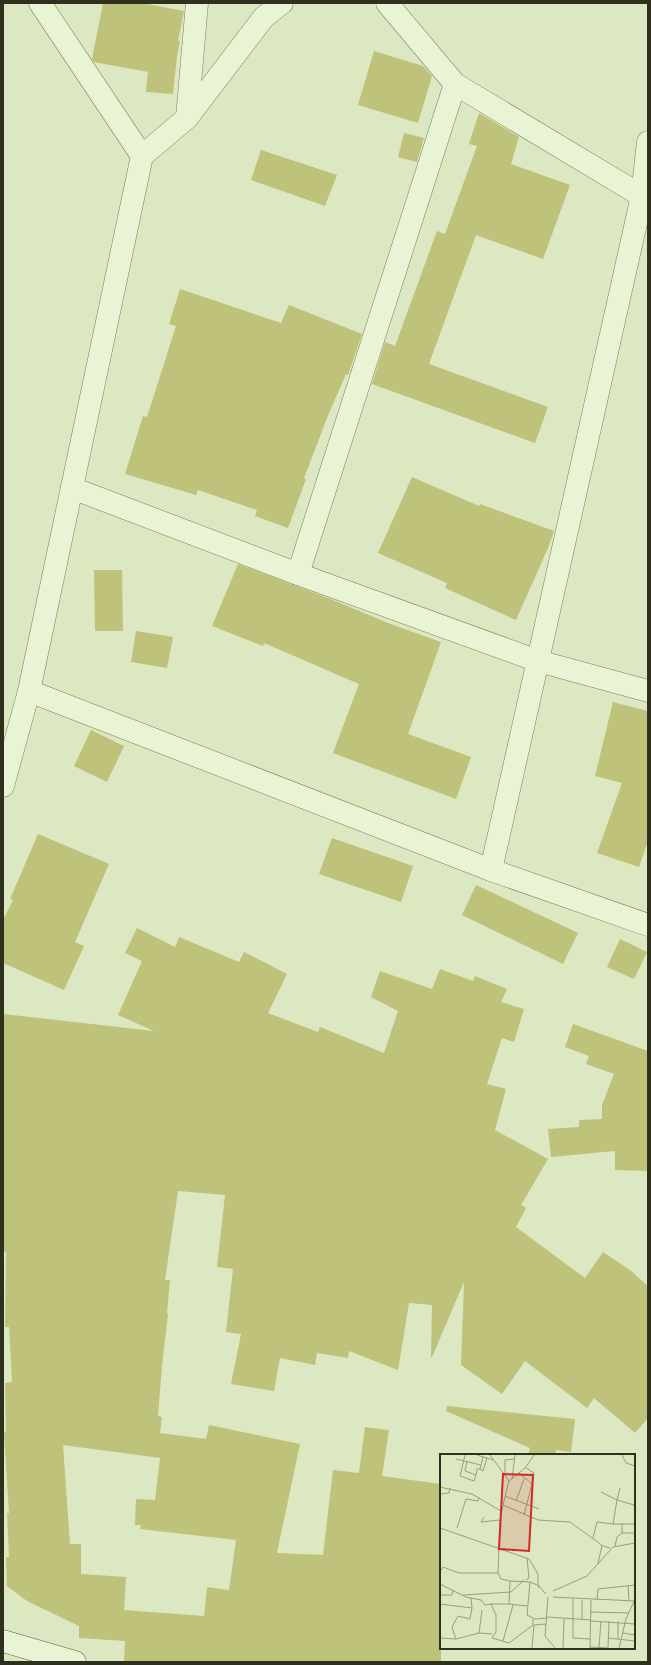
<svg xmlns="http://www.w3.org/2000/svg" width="651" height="1665" viewBox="0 0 651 1665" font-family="Merriweather,serif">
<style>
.building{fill:#bec27b;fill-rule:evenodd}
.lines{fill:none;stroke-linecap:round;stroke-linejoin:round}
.street-casing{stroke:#79805b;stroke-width:23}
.secondary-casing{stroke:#5c613e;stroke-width:23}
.street{stroke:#e9f4d4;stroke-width:22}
.secondary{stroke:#e9f4d4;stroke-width:22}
.inset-road{fill:none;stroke:#969f80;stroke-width:1}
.view{fill:#d62828;fill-opacity:0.15;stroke:#d62828;stroke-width:2}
.inset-edge{fill:none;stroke:#2f311e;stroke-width:2}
</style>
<rect width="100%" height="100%" fill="#dbe8c2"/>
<!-- building -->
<g class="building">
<polygon points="103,3 142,3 184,11 178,41 180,41 177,56 173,94 146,92 148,72 94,62 92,59"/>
<polygon points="374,51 423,66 432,76 418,123 358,105"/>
<polygon points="479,113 519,137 511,164 570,185 543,259 476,235 429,364 548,407 535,443 372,384 385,342 395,346 437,231 445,234 477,146 469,144"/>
<polygon points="404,133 424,138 417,162 398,157"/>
<polygon points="261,150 337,175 325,206 251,180"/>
<polygon points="180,289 281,323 289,305 362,334 348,375 346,374 329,413 304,478 306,479 288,528 255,516 257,510 198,490 196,495 125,474 143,416 147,417 176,326 169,324"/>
<polygon points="412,477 479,506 480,504 554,531 548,548 516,620 445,588 447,583 378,553"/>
<polygon points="238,564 333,600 388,623 441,642 408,734 471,757 456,799 333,753 359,684 264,643 263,646 212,626"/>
<polygon points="94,570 122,570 123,631 95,631"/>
<polygon points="136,631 173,637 167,668 131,662"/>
<polygon points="613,702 648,711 648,841 639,867 597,853 622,783 595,776"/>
<polygon points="91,730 124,746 107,782 74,766"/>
<polygon points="38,834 109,864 75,942 84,946 64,990 3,963 3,920 13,900 10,899"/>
<polygon points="332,838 413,866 401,902 319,874"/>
<polygon points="476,885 578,933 563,964 462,915"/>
<path d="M137,928L175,947L179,937L239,962L244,952L287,974L268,1013L318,1032L320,1027L384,1053L398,1011L371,997L380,971L432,989L440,969L473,981L475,976L507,989L501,1002L524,1009L514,1042L502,1038L487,1084L506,1089L495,1130L548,1159L521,1205L526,1208L516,1227L585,1278L603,1252L630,1270L648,1286V1418L635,1433L594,1398L587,1408L525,1361L502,1394L461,1365L464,1282L432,1357H431L432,1305L409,1303L398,1370L349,1351L348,1358L317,1353L315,1365L280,1358L274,1391L231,1384L241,1334L226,1332L233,1269L217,1267L225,1195L178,1191L165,1280H170L167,1313L168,1314L162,1366L158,1416L162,1417L160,1433L206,1439L209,1425L300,1444L277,1553L323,1555L333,1470L359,1473L365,1427L389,1430L382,1476L441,1484V1662H124L125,1641L79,1638V1626L27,1601L7,1586L6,1557H9L7,1513H9L4,1432L6,1431L5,1383L12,1382L9,1327H5L6,1252L3,1251V1014L154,1031L118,1015L142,961L125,953ZM63,1445L160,1458L155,1500L136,1499L135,1525H141L140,1529L236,1540L229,1590L207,1587L204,1616L124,1610L126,1577L81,1574V1544H70Z"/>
<polygon points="620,939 647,952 634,979 607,967"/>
<polygon points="573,1024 648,1051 648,1171 615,1170 615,1151 551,1157 548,1129 579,1127 579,1120 602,1119 602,1105 614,1074 586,1064 589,1056 565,1047"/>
<polygon points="447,1406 575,1419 571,1452 556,1450 555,1455 528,1455 530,1448 446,1411"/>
</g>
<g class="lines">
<defs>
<g id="street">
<polyline points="387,3 455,84 642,196 491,870"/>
<polyline points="187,118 197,3"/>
<polyline points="142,156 187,118 264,17 282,3"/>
<polyline points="642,196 648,142"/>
<polyline points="72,488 298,574 538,661 648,691"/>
<polyline points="298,574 455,84"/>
<polyline points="29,691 142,156 40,3"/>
<polyline points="3,786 29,691 491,870 648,925"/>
</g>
<polyline id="secondary" points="3,1641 75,1662"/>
</defs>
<!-- street casing -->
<use href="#street" class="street-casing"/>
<!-- secondary casing -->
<use href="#secondary" class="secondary-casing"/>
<!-- street -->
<use href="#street" class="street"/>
<!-- secondary -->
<use href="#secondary" class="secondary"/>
</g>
<!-- overview -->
<g transform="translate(440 1454)">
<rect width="195" height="195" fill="#dbe8c2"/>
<path class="inset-road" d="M25,1L20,22L34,27L36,21M37,1L53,6M50,1L69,27L63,51M182,1L186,9L195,12M43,3L40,15L43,17L47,4M16,5L41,11M27,7L25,17L36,21L37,15H40M86,14L94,19L92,30M65,19V6L74,5M79,19L92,30L84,61M72,25L75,1M69,27L85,14L94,1M0,33L32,40L61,57M161,38L177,46L180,34M0,40L9,39L10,34M65,42L99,55M76,47L84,25M195,59L194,51L177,46L173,70H195M44,63L41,68L60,66M182,70V79H195M0,74L89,105L98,120V131M17,74L26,45L38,47L39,44M153,84L157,68L173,70M175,92L177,83L182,79M158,110L162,91M0,118L3,113L19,119H58M86,126L89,124L87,104M70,127L61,125L58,119L60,66L63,51L98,66L130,68L163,92L170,94M0,130L26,143L41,146L45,151L51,150M97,131L90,128L87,161L95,165L107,164M188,131L189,147M99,134L98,131L106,140M113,137L147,122L173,93L195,89M0,141H12L13,136M23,141L71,138L84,126M108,143L105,182L115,194M113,143L195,147M133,145V184L150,185M157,146L158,135L195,131M0,150L32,154L31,144M69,150H51L56,161V178L52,184L69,189L93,171V165M87,152L69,150L70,127L90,128M151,158L189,159M107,163L151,166M142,165V146M151,167L195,170M94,171L106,170M39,179L42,156M183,179L195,181M0,184L16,185L12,173L18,162L30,165L32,154M168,184L195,187M16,185L39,179L52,180M178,185V167M63,187L73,151M150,193L168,194L169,167M159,193L161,167M92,194L94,171M123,194L124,165M150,194L151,146M179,194L186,165L195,145"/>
<path class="view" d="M63,20L93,21L89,97L59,95Z"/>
<rect width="195" height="195" class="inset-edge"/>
</g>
<!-- border -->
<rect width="651" height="1665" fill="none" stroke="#2f311e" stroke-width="8"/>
</svg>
